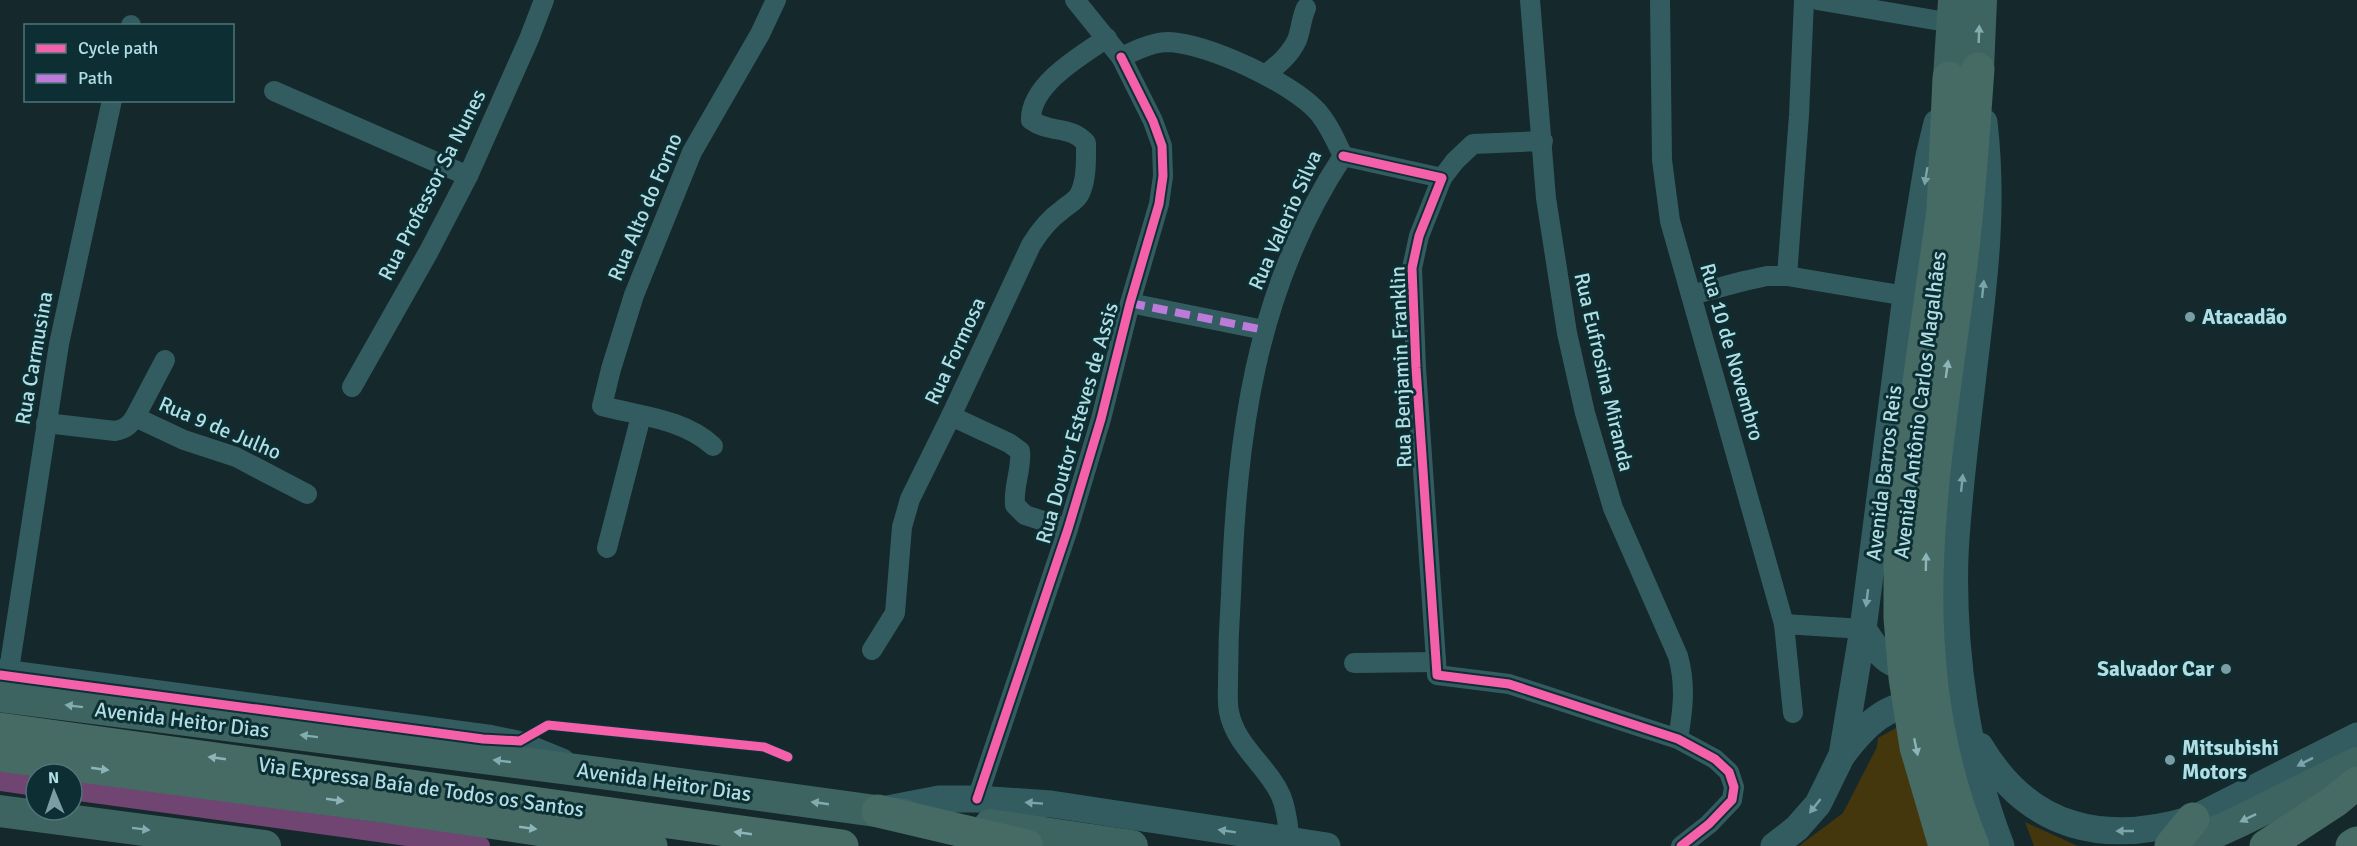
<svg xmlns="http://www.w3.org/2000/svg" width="2357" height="846" viewBox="0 0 2357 846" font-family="Signika,sans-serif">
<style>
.green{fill:#44370d}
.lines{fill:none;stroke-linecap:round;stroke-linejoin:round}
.canal{stroke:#704572;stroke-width:20}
.street{stroke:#335c61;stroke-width:20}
.secondary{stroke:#335c61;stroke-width:27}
.primary{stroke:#3d6461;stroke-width:32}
.highway{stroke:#466a64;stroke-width:33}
.quiet{stroke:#bd7bd9;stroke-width:8;stroke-dasharray:15 8;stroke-linecap:butt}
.cycleway-casing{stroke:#0d2f33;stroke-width:13}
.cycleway{stroke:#f560ab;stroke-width:9}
.oneway{fill:#82adb0}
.oneway2{fill:#78a4aa}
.oneway3{fill:#8bb5b8}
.poi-dot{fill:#7a9ea4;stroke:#0d2f33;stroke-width:2}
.labels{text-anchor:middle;stroke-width:6;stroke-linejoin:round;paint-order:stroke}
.street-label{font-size:21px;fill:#b0dee5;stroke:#0d2f33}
.poi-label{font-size:21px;font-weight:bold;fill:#b0dee5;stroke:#0d2f33;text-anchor:start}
</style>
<rect width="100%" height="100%" fill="#15282b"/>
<!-- green -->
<g class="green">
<polygon points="1905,723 2001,846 1799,846 1843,813 1877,747 1878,738"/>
<polygon points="2025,822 2078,846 2034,846"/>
</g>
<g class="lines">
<!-- canal -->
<g class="canal">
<polyline points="0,781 36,786"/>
<polyline points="72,790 480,846"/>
</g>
<!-- street -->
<g class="street">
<path d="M1075,0L1121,57C1137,50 1152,42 1169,42C1209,44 1292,83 1318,112C1329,125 1336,141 1343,156"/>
<path d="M1530,0L1546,198L1567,333L1585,413L1613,508L1678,656C1686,685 1683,710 1678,739"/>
<polyline points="1660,0 1662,160 1670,221 1784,624 1793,713"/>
<polyline points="1817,0 1952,23"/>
<polyline points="131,26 131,25"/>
<path d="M1265,75C1278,65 1290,55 1297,40C1301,30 1301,19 1306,8"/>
<polyline points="274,91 468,176"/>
<polyline points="1343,156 1442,178 1419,236 1412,268 1416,368 1437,675 1509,684 1678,739 1715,759 1729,772 1734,787 1732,800 1709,824 1681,846"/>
<polyline points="1442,178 1455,161 1473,144 1543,141"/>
<polyline points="1787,276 1799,115 1804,0"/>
<polyline points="1691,295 1744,281 1767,276 1787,276 1906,296"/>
<polyline points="1130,303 1264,330"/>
<polyline points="352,387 429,251 468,176 529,39 544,0"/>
<path d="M951,416L1009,443L1020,451C1022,469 1013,486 1015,505L1025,515L1068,529"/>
<polyline points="135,417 184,440 236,457 307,494"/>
<path d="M46,423L115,431C125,429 129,426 135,417L165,360"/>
<path d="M713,446C684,419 640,416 602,406L611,369L634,295L692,152L760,34L776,0"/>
<polyline points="607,548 641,416"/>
<polyline points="1784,624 1863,629"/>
<path d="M872,650L895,613L902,527L910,499L951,416L1031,245C1039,232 1049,219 1062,210C1068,204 1075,202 1079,195C1087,181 1086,159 1086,143C1071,125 1050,134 1031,120C1030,85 1080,56 1107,38"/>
<polyline points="1354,663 1436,662"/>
<polyline points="0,669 491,735 520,741 564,759"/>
<polyline points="7,683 59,344 112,100"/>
<polyline points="977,799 1068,529 1101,419 1130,303 1159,204 1163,176 1162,146 1153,121 1121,57"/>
<path d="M1290,841C1288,827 1287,810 1281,796C1268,766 1236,747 1229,712C1227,702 1228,691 1228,681C1228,652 1229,623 1231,594C1237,437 1254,291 1343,156"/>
</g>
<!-- secondary -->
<g class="secondary">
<path d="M1984,122C1994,208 1984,282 1974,366C1967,429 1958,493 1955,556C1952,648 1967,760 2001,846"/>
<path d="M1863,629C1880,655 1889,671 1923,666"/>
<path d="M1980,746C2029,829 2104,846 2193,819L2357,736"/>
<path d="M1843,754C1865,725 1889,700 1929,704"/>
<polyline points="882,810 939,799 977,799 1051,804 1327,846"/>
<polyline points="1774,846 1797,828 1818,804 1842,755 1863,629 1906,296 1929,156 1937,123"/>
</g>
<!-- primary -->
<g class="primary">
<polyline points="1978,69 1981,0"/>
<polyline points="1949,78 1954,0"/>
<polyline points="0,696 600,773 905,815"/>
<polyline points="0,811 265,846"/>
<polyline points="990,825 1132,846"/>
<polyline points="2184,846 2238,822 2357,763"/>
</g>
<!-- highway -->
<g class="highway">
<polyline points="0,729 842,846"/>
<polyline points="0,755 380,806 651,846"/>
<polyline points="878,811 1027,846"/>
<polyline points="1945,846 1916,747 1905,678 1900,618 1900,557 1913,425 1943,210 1949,78"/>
<path d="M1973,846C1894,656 1935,468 1960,272C1969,205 1973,137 1978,69"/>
<polyline points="2171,846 2193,819"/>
<polyline points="2266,846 2335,801 2357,783"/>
<polyline points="2352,846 2357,843"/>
</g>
<!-- quiet -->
<polyline class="quiet" points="1130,303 1264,330"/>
<defs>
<g id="cycleway">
<polyline points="1343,156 1442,178 1419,236 1412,268 1416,368 1437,675 1509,684 1678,739 1715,759 1729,772 1734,787 1732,800 1709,824 1681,846"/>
<polyline points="0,675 483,739 520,741 548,725 764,747 788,757"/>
<polyline points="977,799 1068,529 1101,419 1130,303 1159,204 1163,176 1162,146 1153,121 1121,57"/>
</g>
</defs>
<!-- cycleway casing -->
<use href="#cycleway" class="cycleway-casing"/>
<!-- cycleway -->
<use href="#cycleway" class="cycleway"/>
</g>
<!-- one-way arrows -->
<defs><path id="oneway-solid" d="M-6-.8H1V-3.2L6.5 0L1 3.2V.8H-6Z" transform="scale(1.5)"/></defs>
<g class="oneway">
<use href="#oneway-solid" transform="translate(1979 34) rotate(-88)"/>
<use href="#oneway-solid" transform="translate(74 706) rotate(-173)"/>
<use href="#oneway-solid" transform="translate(309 736) rotate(-173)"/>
<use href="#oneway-solid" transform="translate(502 761) rotate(-173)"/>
<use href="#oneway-solid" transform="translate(820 803) rotate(-172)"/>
<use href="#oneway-solid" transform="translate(2248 818) rotate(154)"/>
<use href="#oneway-solid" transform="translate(141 829) rotate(7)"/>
</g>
<g class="oneway2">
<use href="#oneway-solid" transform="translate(1926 176) rotate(99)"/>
<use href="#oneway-solid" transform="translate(1983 289) rotate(-84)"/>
<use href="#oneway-solid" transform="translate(1962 483) rotate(-84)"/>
<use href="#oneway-solid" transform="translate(1867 598) rotate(97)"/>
<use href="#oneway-solid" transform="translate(2305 762) rotate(153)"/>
<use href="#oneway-solid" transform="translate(1034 803) rotate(-176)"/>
<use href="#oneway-solid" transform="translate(1815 806) rotate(128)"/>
<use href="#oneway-solid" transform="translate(1227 831) rotate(-171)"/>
<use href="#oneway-solid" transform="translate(2125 831) rotate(180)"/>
</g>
<g class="oneway3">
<use href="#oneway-solid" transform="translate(1947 369) rotate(-82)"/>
<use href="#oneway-solid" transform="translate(1926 562) rotate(-89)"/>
<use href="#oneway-solid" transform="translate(1916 747) rotate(78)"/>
<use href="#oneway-solid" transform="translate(217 758) rotate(-172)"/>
<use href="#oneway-solid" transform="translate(100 769) rotate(8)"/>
<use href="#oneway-solid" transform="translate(335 800) rotate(8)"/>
<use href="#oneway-solid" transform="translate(528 828) rotate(8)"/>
<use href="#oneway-solid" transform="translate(743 833) rotate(-172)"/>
</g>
<!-- markers -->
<g class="poi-dot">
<circle cx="2190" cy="317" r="6"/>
<circle cx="2226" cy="669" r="6"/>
<circle cx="2170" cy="760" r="6"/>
</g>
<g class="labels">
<!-- street labels -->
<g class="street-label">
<text transform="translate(432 185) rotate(-63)" y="7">Rua Professor Sa Nunes</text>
<text transform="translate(645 207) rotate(-67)" y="7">Rua Alto do Forno</text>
<text transform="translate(1285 220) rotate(-66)" y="7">Rua Valerio Silva</text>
<text transform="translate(955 351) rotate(-65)" y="7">Rua Formosa</text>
<text transform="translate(1732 352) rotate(74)" y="7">Rua 10 de Novembro</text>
<text transform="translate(34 358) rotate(-80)" y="7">Rua Carmusina</text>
<text transform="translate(1401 367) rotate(-92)" y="7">Rua Benjamin Franklin</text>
<text transform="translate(1604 372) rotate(77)" y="7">Rua Eufrosina Miranda</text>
<text transform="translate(1920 405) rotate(-83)" y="7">Avenida Antônio Carlos Magalhães</text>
<text transform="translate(1077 423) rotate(-74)" y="7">Rua Doutor Esteves de Assis</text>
<text transform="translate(220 428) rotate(23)" y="7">Rua 9 de Julho</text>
<text transform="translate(1884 473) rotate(-83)" y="7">Avenida Barros Reis</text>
<text transform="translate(182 720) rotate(7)" y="7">Avenida Heitor Dias</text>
<text transform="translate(664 782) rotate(8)" y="7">Avenida Heitor Dias</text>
<text transform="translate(421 787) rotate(8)" y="7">Via Expressa Baía de Todos os Santos</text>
</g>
<!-- poi labels -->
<g class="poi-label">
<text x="2202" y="324">Atacadão</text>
<text x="2214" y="676" text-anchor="end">Salvador Car</text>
<text x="2182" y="755">Mitsubishi<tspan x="2182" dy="24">Motors</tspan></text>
</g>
</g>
<!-- legend -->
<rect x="24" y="24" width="210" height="78" fill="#0d2f33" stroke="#4e757a" stroke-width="1.5"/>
<rect x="36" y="44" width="30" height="9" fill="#f560ab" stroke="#4e757a" stroke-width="1.5"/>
<text x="78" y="54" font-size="18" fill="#b0dee5">Cycle path</text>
<rect x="36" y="74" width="30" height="9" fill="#bd7bd9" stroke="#4e757a" stroke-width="1.5"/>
<text x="78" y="84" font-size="18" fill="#b0dee5">Path</text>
<!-- north arrow -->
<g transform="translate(54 792) rotate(358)"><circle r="28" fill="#0d2f33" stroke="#4e757a" stroke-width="1.5"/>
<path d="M0-4.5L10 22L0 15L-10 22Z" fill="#7a9ea4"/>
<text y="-9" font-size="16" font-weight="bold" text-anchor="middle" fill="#b0dee5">N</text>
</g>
</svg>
